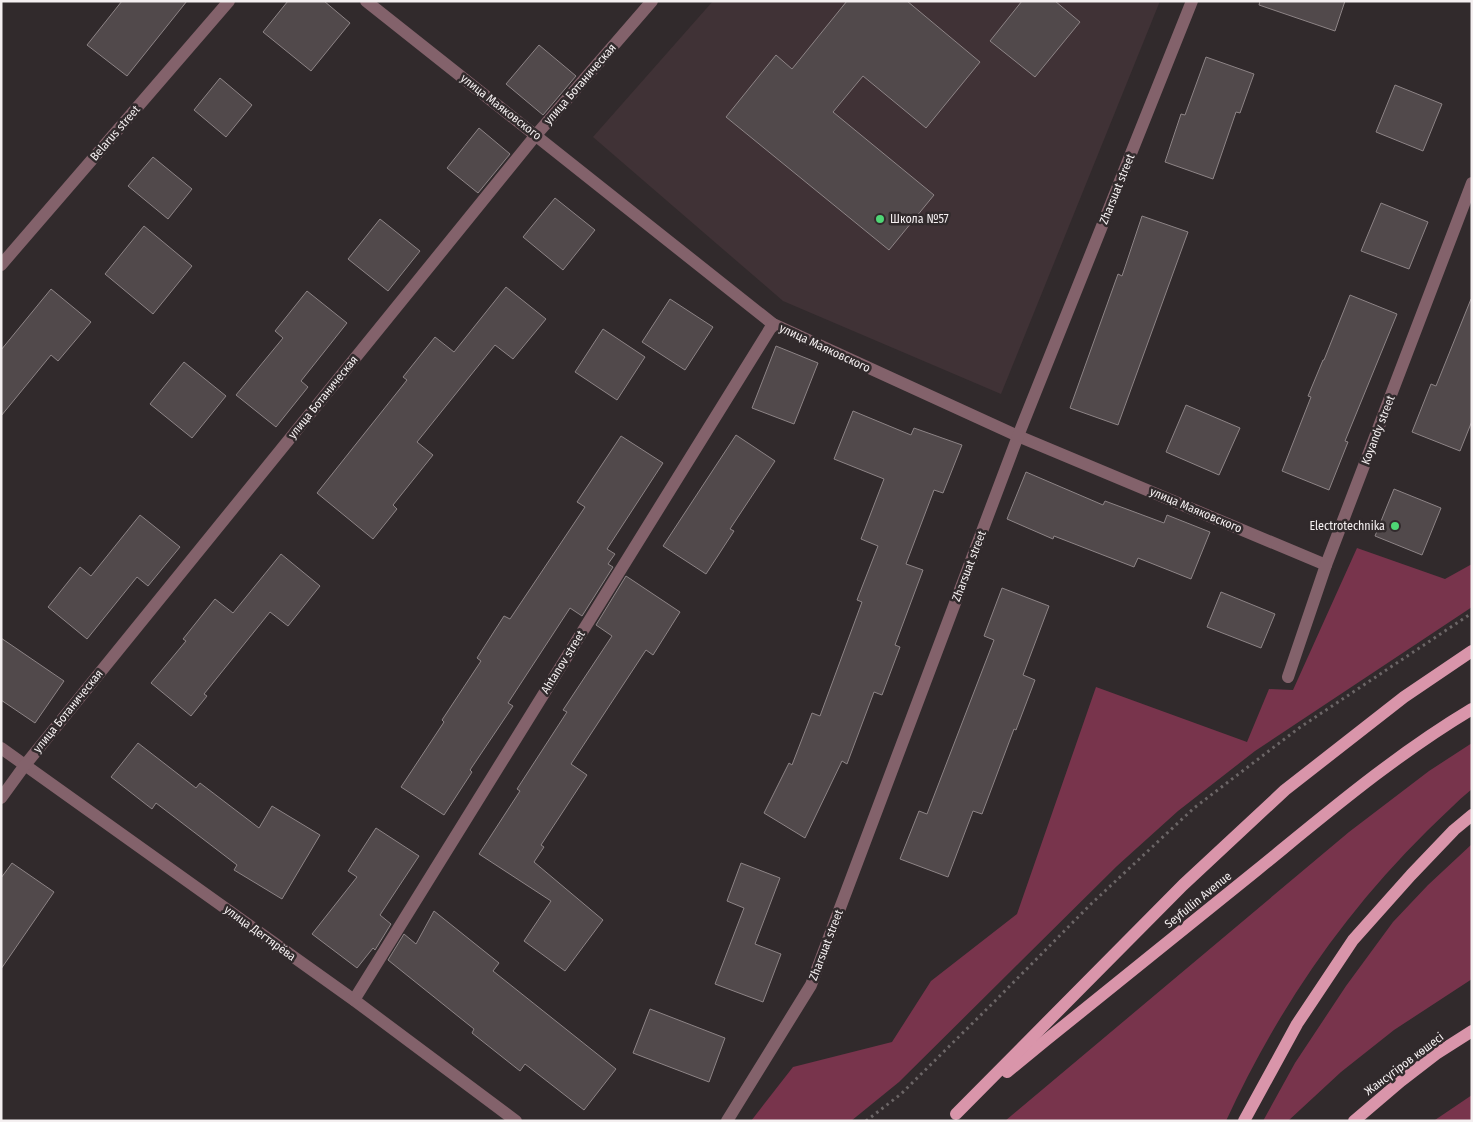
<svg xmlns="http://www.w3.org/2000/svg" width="1473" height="1122" viewBox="0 0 1473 1122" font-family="'Fira Sans Condensed',sans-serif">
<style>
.built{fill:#403236}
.green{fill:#78344c}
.building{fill:#51494b;stroke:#8d8486}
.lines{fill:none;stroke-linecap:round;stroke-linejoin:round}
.path{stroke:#6c6667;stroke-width:3;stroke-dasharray:2.5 4;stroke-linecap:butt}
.minor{stroke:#83626b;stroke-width:12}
.major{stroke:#d995aa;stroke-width:12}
.poi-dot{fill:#4ed675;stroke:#312a2c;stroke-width:2}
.labels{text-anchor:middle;stroke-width:5;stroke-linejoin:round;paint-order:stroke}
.street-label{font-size:12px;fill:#f4eff0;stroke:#312a2c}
.poi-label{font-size:12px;fill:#f4eff0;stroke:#312a2c;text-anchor:start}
</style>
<rect width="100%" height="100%" fill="#312a2c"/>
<!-- built -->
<polygon class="built" points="713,1 1160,1 1001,394 783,301 593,137"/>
<!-- green -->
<g class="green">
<polygon points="1357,548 1445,579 1472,564 1472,607 1255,751 1178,811 1117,866 899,1082 851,1121 751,1121 793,1067 892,1042 931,981 1017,914 1096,687 1247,742 1269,689 1293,690"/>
<path d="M1472,743V789C1456,802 1442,817 1427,831C1342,915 1276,1012 1226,1121H1005L1349,832L1429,771Z"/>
<polygon points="1472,844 1472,979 1394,1030 1341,1072 1288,1121 1263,1121 1295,1063 1346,986 1393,922 1428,885"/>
<polygon points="1472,1095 1472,1121 1435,1121 1435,1120"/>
</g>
<!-- building -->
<g class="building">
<polygon points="122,1 187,1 127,76 87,45"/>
<polygon points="288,1 324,1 350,23 311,71 263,32"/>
<polygon points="847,1 907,1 980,62 926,128 863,76 833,112 934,195 889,250 726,117 776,55 792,69"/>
<polygon points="1022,1 1055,1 1080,22 1035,77 990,41"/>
<polygon points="1260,1 1345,1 1335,31 1259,5"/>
<polygon points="539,45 576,76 543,115 506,84"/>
<polygon points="1206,57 1254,74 1240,113 1236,112 1213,179 1165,162 1181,114 1185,115"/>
<polygon points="220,78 252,105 226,137 194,110"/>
<polygon points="1395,85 1442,104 1423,151 1376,132"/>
<polygon points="479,128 510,154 478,193 447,168"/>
<polygon points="153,157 192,189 168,219 128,186"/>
<polygon points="555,198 595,230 563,270 523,237"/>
<polygon points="1381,203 1428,222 1409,269 1361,251"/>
<polygon points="1142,216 1188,232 1118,425 1070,408 1118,274 1122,276"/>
<polygon points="380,219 420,251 388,291 348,259"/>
<polygon points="144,226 192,266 153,314 105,274"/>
<polygon points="506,287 546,319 513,359 495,345 417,442 433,455 393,505 397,509 373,539 317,493 407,380 403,377 435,337 454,352"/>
<polygon points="51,289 91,322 58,361 51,355 1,416 1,350"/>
<polygon points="307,291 347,323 301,381 308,387 276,427 236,395 283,338 275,331"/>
<polygon points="1350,295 1397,314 1345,441 1348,442 1329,490 1282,471 1311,397 1308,396 1323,360 1324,360"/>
<polygon points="670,299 713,327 685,370 642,342"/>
<polygon points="1471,299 1472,299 1472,421 1460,451 1412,432 1431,384 1436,386"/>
<polygon points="603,329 645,357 617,400 575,372"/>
<polygon points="776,346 818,363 794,424 752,408"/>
<polygon points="184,362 226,396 192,438 150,404"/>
<polygon points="1186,405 1240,428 1219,475 1166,452"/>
<polygon points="853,411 911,435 914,428 962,445 943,493 934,490 906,564 923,570 895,645 900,647 882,695 874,692 847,764 842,761 805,838 764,813 789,763 792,765 812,713 820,716 862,602 857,600 878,546 861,539 884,479 834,459"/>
<polygon points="736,435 775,461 730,529 734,531 706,574 663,546"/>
<polygon points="621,436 663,463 607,549 615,554 608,564 613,567 582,616 570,608 508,703 513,706 470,770 472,772 444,815 401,787 444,722 442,720 481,661 477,658 504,616 510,619 585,507 577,502"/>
<polygon points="1026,472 1103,505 1105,501 1164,523 1167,515 1210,532 1191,579 1138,558 1134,567 1054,536 1053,539 1007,519"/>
<polygon points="1394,489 1441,508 1422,555 1375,536"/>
<polygon points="140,515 180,547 148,586 137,577 87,639 48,607 80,567 91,576"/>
<polygon points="281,554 320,586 288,626 270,612 204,694 207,696 191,716 151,683 186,641 183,639 215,599 233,613"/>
<polygon points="626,576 680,612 653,655 646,650 571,764 587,775 541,845 544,847 534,862 603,920 565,971 524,941 551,901 479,854 520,791 517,789 567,712 563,710 612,636 596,625"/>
<polygon points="1002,588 1049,606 1023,675 1035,680 1016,730 1014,729 982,814 973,811 948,877 900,859 919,811 927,814 994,640 984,636"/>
<polygon points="1221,592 1275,614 1261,648 1207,627"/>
<polygon points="1,638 64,681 35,723 1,700"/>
<polygon points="138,743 196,788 200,783 259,828 272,806 320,835 282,899 234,870 237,865 156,803 152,809 111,777"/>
<polygon points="376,828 419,856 380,915 391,924 375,950 373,948 357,968 312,934 357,877 348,871"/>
<polygon points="12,863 54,892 1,969 1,878"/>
<polygon points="741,863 780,878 755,944 781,954 763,1002 715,984 744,908 727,901"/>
<polygon points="434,911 499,963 493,971 616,1069 584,1110 525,1064 520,1071 472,1033 474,1029 388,960 404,934 416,944"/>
<polygon points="650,1009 725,1038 709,1082 633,1053"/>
</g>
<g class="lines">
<!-- path -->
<polyline class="path" points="866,1121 901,1094 995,1001 1091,904 1194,808 1299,728 1472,613"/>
<!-- minor -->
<g class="minor">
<polyline points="366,1 773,324 1018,436 1326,565"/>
<polyline points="1,265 229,1"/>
<polyline points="1288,677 1326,565 1472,183"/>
<polyline points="1,748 354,1000 516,1121"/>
<polyline points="1,798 25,765 536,135 652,1"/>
<polyline points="354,1000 773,324"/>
<polyline points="727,1121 811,985 1018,436 1192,1"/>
</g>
<!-- major -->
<g class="major">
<path d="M1007,1072C1090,1004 1174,937 1257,870C1327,813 1395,755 1472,709"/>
<polyline points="956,1114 1183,885 1285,790 1404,697 1472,651"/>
<polyline points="1244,1121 1297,1024 1353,940 1411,875 1454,830 1472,815"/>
<polyline points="1354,1121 1401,1081 1436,1054 1472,1031"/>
</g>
</g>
<!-- markers -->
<g class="poi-dot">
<circle cx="880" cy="219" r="5"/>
<circle cx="1395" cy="526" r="5"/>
</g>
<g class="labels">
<!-- street labels -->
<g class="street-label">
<text transform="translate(580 84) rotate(-49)" y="4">улица Ботаническая</text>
<text transform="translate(501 107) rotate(38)" y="4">улица Маяковского</text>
<text transform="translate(115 133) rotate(-49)" y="4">Belarus street</text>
<text transform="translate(1117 189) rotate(-68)" y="4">Zharsuat street</text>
<text transform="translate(825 348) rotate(25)" y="4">улица Маяковского</text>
<text transform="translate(323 397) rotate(-51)" y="4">улица Ботаническая</text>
<text transform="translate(1378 430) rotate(-69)" y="4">Koyandy street</text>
<text transform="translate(1196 510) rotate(23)" y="4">улица Маяковского</text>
<text transform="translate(969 566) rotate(-69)" y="4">Zharsuat street</text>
<text transform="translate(563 662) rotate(-58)" y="4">Ahtanov street</text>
<text transform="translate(68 711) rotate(-51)" y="4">улица Ботаническая</text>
<text transform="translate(1198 900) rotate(-39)" y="4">Seyfullin Avenue</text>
<text transform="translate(260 933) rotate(36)" y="4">улица Дегтярёва</text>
<text transform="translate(826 945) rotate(-69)" y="4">Zharsuat street</text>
<text transform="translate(1404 1064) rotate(-37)" y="4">Жансүгіров көшесі</text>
</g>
<!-- poi labels -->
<g class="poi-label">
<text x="890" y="223">Школа №57</text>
<text x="1385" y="530" text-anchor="end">Electrotechnika</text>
</g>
</g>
<!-- border -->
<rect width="1473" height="1122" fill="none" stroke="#f4eff0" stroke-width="5"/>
</svg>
